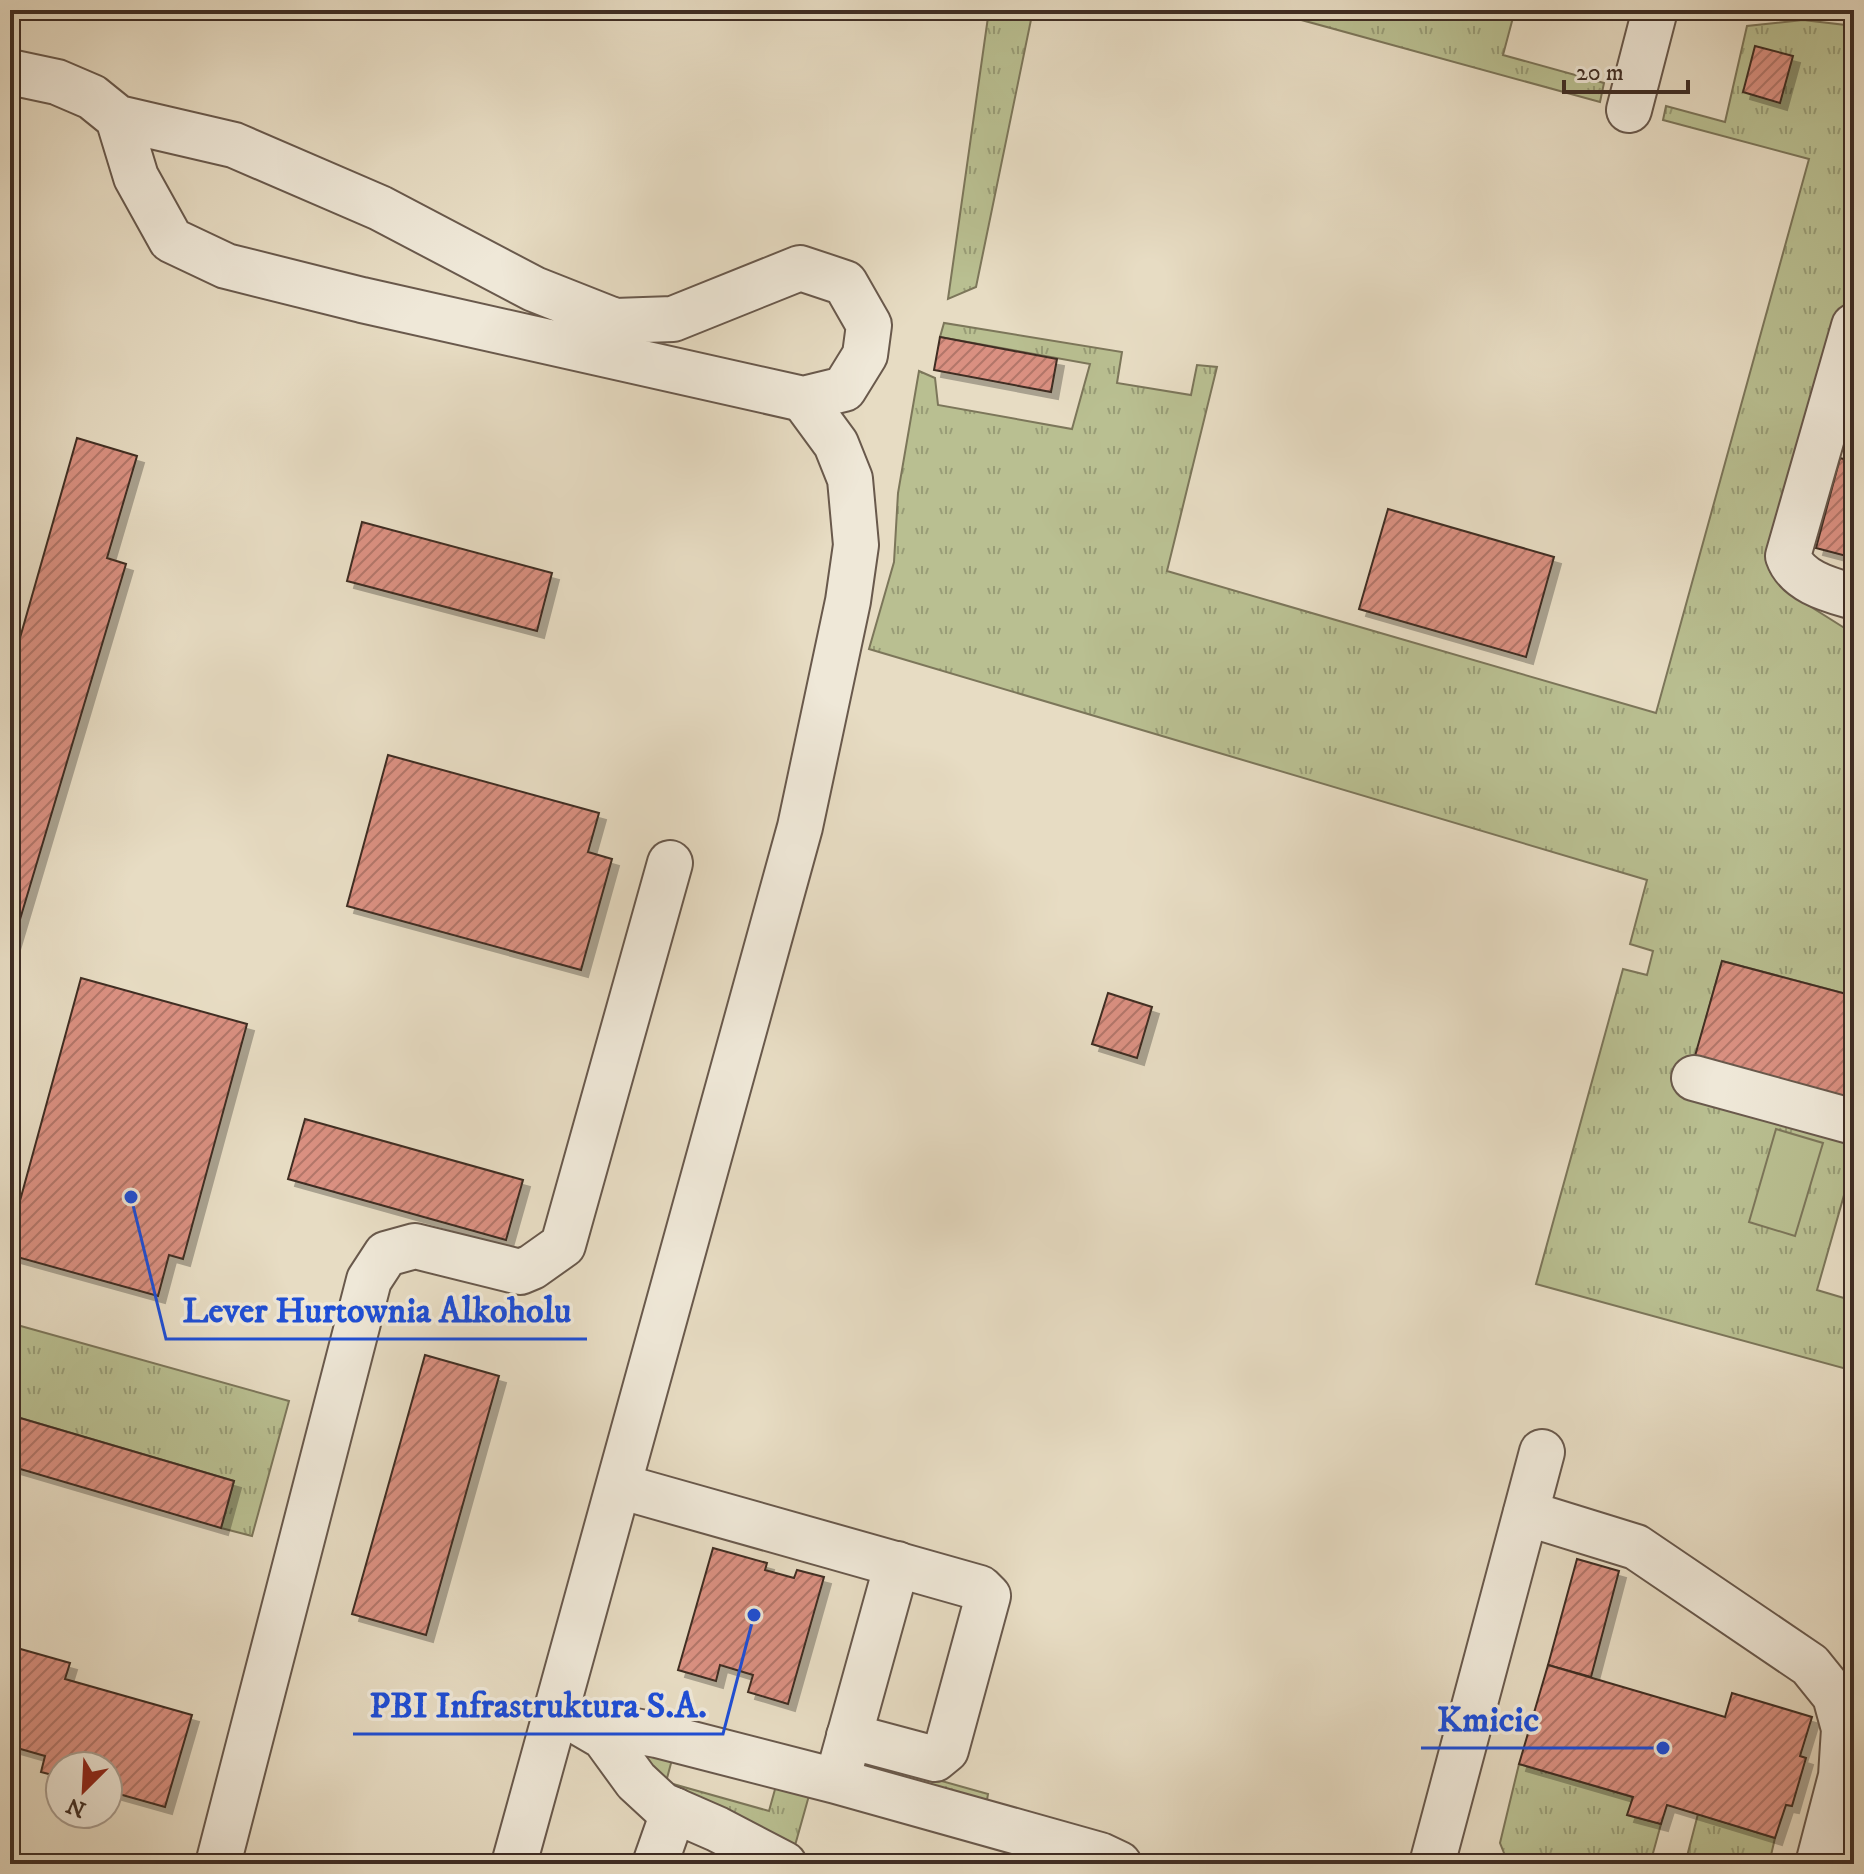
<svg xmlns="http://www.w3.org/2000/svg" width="1864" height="1874" viewBox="0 0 1864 1874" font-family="'IM FELL DW Pica',serif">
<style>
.grass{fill:url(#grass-tufts);stroke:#7c765a;stroke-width:2}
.pitch{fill:#b9bf91;stroke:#7c765a;stroke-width:2}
.building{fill:url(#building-hatch);stroke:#3f2d24;stroke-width:2;filter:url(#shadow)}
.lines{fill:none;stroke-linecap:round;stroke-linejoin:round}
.minor-casing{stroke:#69594c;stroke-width:48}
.minor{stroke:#efe8d8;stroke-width:44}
.leader{fill:none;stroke:#1d4ed8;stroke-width:3}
.callout-dot{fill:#1d4ed8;stroke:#efe8d8;stroke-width:3}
.callout-label{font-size:36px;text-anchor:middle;font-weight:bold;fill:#1d4ed8;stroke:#efe8d8;stroke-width:7;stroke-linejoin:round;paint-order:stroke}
</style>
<defs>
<pattern id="grass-tufts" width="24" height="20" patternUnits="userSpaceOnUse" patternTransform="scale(2)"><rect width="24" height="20" fill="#b9bf91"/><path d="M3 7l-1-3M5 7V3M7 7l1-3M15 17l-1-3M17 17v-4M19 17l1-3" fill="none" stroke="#989c76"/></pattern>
<pattern id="building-hatch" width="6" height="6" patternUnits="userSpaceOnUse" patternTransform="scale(2)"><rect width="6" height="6" fill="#da9081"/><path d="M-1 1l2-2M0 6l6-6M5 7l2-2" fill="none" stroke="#b27669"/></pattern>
<filter id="shadow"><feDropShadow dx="7" dy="7" stdDeviation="0" flood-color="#0004"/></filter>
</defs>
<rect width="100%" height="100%" fill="#e7dcc3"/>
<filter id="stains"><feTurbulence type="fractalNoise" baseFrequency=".0025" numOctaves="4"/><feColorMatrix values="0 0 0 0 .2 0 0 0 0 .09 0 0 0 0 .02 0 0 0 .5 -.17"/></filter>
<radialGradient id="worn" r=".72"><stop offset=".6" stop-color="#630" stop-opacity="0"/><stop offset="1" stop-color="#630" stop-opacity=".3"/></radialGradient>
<!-- grass -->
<g class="grass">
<polygon points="989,10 1033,10 976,287 948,299"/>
<polygon points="1265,10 1515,10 1503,55 1604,83 1600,102"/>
<polygon points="1803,20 1854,26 1854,287 1795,474 1770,572 1789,593 1854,634 1854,996 1722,961 1687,1087 1854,1133 1854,1160 1817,1290 1854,1301 1854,1371 1536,1284 1623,969 1647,975 1653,951 1630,944 1647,880 869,649 894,562 898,493 919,371 935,378 938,405 1072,429 1090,364 940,337 944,323 1122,352 1117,383 1191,395 1197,365 1217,367 1167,571 1656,713 1809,159 1663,120 1666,106 1725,122 1747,26"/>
<polygon points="10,1323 289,1401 252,1536 221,1528 234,1481 10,1415"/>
<polygon points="649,1751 674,1752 666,1782 769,1811 777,1782 810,1792 794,1849 651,1777 645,1760"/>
<polygon points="881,1764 988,1794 986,1806 873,1771 875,1765"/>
<polygon points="1519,1764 1633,1797 1628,1815 1661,1824 1650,1864 1518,1864 1506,1858 1500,1843"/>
<polygon points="1698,1814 1775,1838 1769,1864 1685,1864"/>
</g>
<!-- pitch -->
<polygon class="pitch" points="1776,1129 1823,1143 1795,1236 1749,1222"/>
<!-- building -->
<g class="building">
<polygon points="1755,46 1793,56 1780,103 1743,92"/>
<polygon points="940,337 1057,359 1051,392 934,370"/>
<polygon points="77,438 137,456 107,558 126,564 10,953 10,673"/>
<polygon points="1840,458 1854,462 1854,558 1816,548"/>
<polygon points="1388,509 1554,557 1526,657 1359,609"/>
<polygon points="362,522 552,573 537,631 347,581"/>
<polygon points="388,755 599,813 588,852 612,859 581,970 347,906"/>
<polygon points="1722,961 1854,996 1854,1108 1693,1063"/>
<polygon points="81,978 247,1024 183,1259 169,1255 158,1296 10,1255 10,1206 18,1208"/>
<polygon points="1108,993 1152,1007 1137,1058 1092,1044"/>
<polygon points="305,1119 523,1180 506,1240 288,1179"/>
<polygon points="425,1355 499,1376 426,1635 352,1614"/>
<polygon points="10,1415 234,1481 221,1528 10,1466"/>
<polygon points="713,1548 767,1563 765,1570 794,1578 797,1570 824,1577 788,1704 748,1692 753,1675 720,1665 716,1681 678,1670"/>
<polygon points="1577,1559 1619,1571 1591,1677 1548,1665"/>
<polygon points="10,1646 70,1663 65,1679 192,1715 165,1807 108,1791 108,1766 60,1766 60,1777 41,1772 45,1756 10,1746"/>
<polygon points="1548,1665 1725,1717 1732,1693 1812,1717 1800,1756 1806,1758 1792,1806 1786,1805 1775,1838 1667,1805 1661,1824 1627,1815 1633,1797 1519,1764"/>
</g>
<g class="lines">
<defs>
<g id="minor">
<polyline points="10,72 57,82 92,97 118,118 136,177 171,240 226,266 362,300 803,399 844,389 865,355 869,325 845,283 800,268 673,319 615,321 534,289 380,208 234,145 118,118"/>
<polyline points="1629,110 1655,10"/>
<path d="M1854,326L1788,556C1797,582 1830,590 1854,597"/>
<polyline points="1694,1078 1854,1122"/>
<polyline points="619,1486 980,1588 988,1596 946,1750 935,1759 849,1736"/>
<polyline points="1526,1513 1636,1547 1810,1665 1835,1696 1844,1729 1841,1776 1818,1864"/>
<polyline points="580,1723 604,1737 636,1781 662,1805 717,1829 784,1864"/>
<polyline points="604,1737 624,1729 657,1735 836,1781 1100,1855 1119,1864"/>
<polyline points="841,1766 897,1564"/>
<polyline points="218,1864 369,1280 386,1254 415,1246 520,1272 532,1267 563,1245 670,863"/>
<polyline points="514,1864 800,827 848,601 856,545 850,479 836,444 803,399"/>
<polyline points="655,1864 674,1810"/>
<polyline points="1432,1864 1542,1452"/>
</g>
</defs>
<!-- minor casing -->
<use href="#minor" class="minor-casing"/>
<!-- minor -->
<use href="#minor" class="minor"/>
</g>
<!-- callouts -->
<path class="leader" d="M131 1197L166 1339H587M754 1615L723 1734H353M1663 1748L1555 1748H1421"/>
<g class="callout-dot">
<circle cx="131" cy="1197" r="8"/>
<circle cx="754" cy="1615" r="8"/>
<circle cx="1663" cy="1748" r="8"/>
</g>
<g class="callout-label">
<text x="377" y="1322">Lever Hurtownia Alkoholu</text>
<text x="538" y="1717">PBI Infrastruktura S.A.</text>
<text x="1488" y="1731">Kmicic</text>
</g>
<!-- margin -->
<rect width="1864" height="1874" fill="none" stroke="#e7dcc3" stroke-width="40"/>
<rect x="12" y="12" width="1840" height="1850" fill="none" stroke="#3f2d24" stroke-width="4"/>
<rect x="20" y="20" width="1824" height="1834" fill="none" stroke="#3f2d24" stroke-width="2"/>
<!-- north arrow -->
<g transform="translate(84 1790) rotate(204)"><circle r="38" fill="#efe8d8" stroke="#a99d90" stroke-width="2"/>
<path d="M0-6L14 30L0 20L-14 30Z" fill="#8f2418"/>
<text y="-12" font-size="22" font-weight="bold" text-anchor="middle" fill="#3f2d24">N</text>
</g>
<!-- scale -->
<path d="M1564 80v12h124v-12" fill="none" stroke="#3f2d24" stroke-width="4"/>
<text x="1576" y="80" font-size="24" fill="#3f2d24" stroke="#efe8d8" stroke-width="6" paint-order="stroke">20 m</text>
<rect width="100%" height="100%" filter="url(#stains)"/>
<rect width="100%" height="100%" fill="url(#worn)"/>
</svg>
